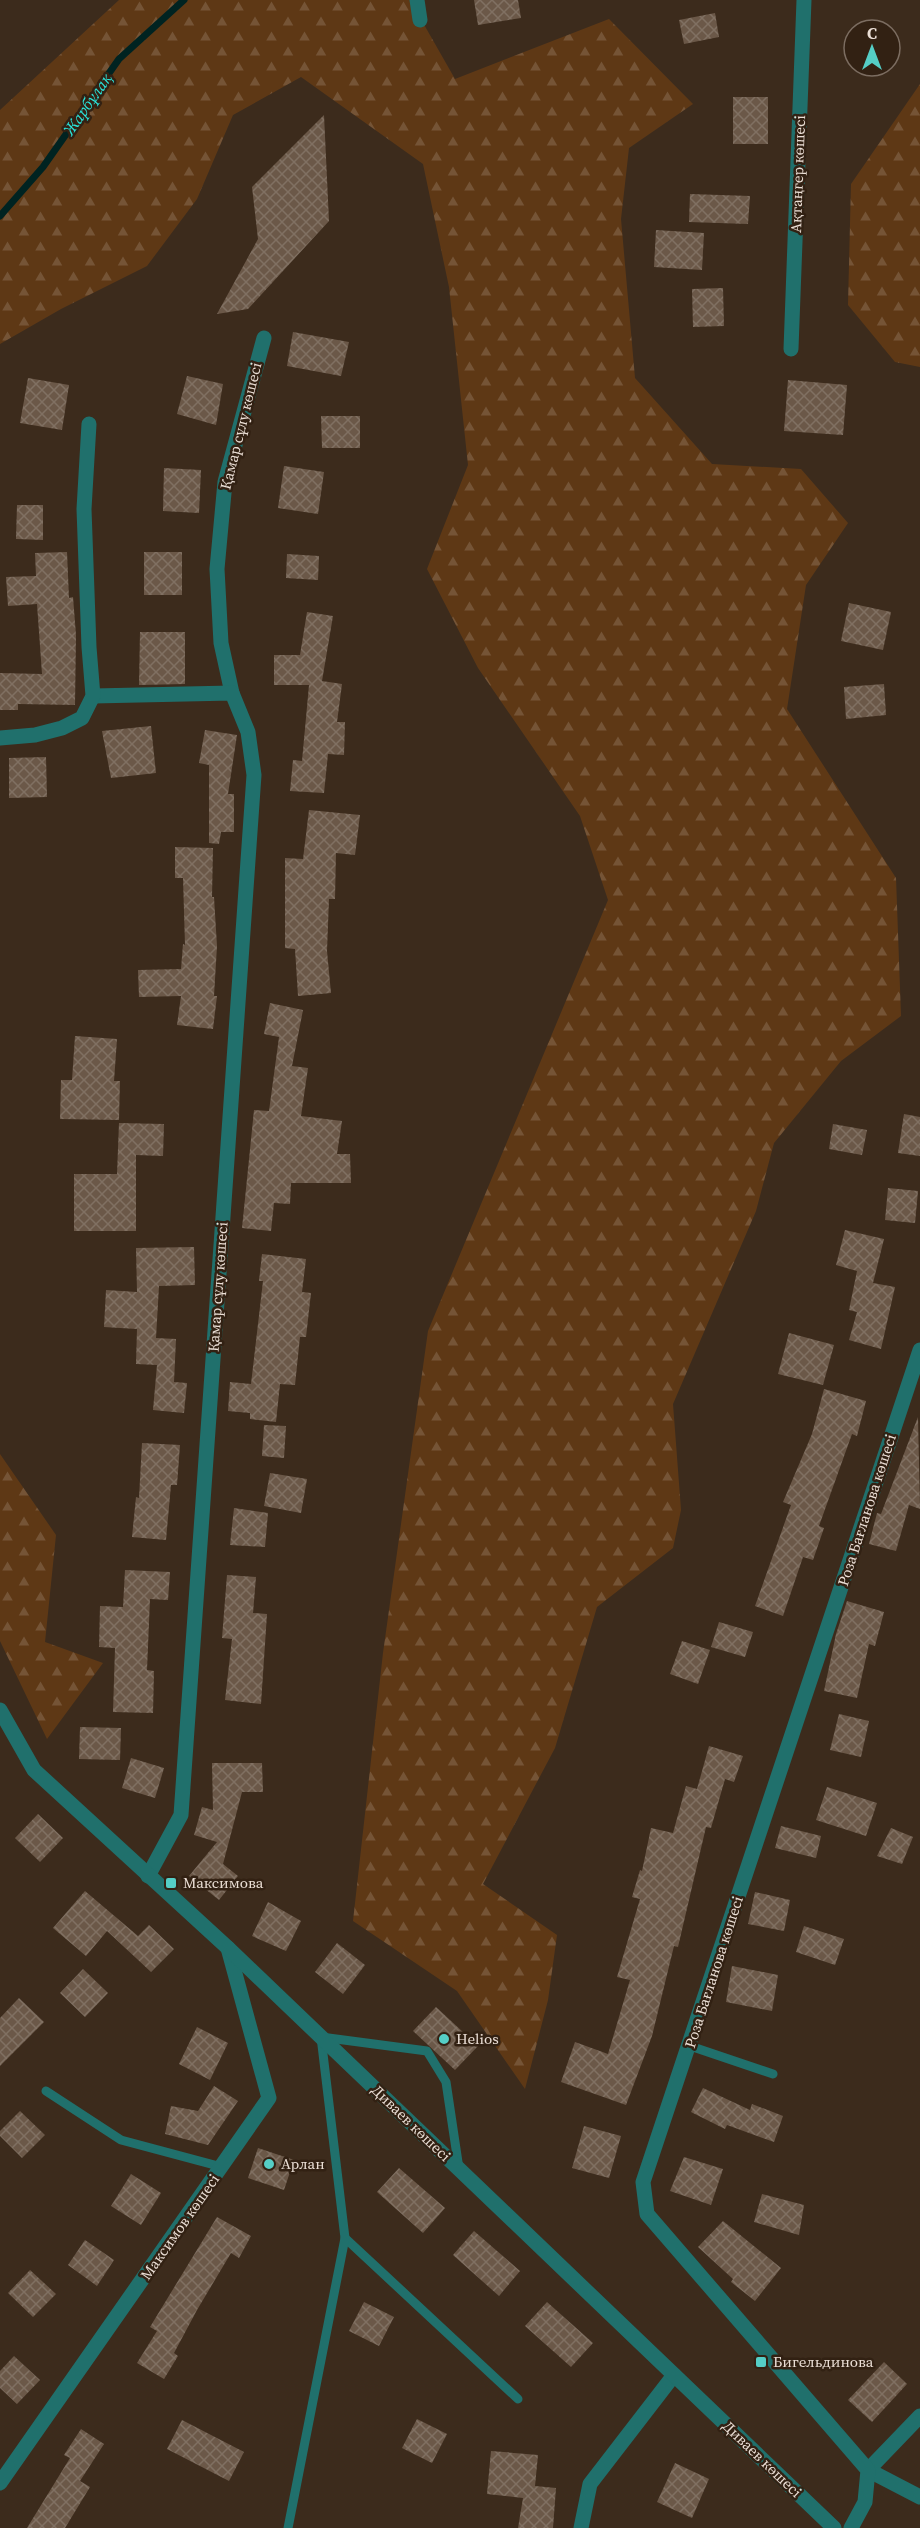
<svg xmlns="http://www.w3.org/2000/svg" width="920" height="2528" viewBox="0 0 920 2528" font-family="'Source Serif 4',serif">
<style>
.forest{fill:url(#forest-firs)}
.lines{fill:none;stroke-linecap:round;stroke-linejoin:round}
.stream{stroke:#002321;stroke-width:7}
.building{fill:url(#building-cross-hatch)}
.service{stroke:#20706c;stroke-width:9}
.minor{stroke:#20706c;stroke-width:15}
.tertiary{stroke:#20706c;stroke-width:15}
.poi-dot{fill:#55cec6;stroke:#322113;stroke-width:2}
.labels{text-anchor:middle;stroke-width:5;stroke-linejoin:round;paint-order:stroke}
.street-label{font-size:15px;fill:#ebdfd6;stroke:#322113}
.poi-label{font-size:15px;fill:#ebdfd6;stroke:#322113;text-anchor:start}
.water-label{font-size:16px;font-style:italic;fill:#2ae3da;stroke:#322113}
</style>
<defs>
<pattern id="forest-firs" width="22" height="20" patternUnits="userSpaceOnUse" patternTransform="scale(1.5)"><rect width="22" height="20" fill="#5e3815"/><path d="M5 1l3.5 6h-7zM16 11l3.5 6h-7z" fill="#755436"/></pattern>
<pattern id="building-cross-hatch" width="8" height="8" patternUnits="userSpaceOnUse" patternTransform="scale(1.5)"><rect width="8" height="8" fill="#6b5848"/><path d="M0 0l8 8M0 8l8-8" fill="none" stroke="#807062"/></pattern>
</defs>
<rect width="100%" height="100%" fill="#3c2b1c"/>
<!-- forest -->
<g class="forest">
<polygon points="119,0 410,0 455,79 609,19 693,104 629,148 621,219 635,378 712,464 801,469 848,523 806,585 787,709 896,878 901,1016 841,1061 774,1143 756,1211 673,1404 681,1510 673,1548 597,1607 555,1748 483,1884 557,1935 548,2000 525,2089 457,1991 353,1921 383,1653 428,1331 608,900 580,816 478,668 427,569 468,465 449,287 423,164 301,77 233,115 197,199 147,266 61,309 0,344 0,110"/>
<polygon points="920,84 920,367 895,362 848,305 851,184"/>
<polygon points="0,1454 56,1535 45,1642 103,1663 47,1739 0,1641"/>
</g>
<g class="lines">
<!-- stream -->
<polyline class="stream" points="0,216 43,167 119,59 184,0"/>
</g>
<!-- building -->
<g class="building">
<polygon points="474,0 518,0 521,18 478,25"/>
<polygon points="715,13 719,37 684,44 679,20"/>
<rect x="733" y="97" width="35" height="47"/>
<polygon points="324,115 329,221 248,309 217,314 258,239 252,187"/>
<polygon points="690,194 750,196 748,224 689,222"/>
<polygon points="656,230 704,233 702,270 654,267"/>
<polygon points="723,288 724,326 693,327 692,289"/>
<polygon points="293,332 349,342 341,376 287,366"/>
<polygon points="187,376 223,384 216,425 177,414"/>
<polygon points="28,378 69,385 62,430 20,423"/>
<polygon points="788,380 847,385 843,435 784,431"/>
<polygon points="321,416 360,416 360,448 322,448"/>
<polygon points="284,466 324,472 318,514 278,508"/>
<polygon points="164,468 201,470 199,513 163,511"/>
<polygon points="17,505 43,505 43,540 16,539"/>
<polygon points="67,552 69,598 73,597 76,635 75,705 18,704 18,710 0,710 0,673 42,674 37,604 8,606 6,577 36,576 35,553"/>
<rect x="144" y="552" width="38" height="43"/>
<polygon points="287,554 319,556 318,580 286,578"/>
<polygon points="849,603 891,612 883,650 841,641"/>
<polygon points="307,612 333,616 322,681 342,684 337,722 345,722 344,755 328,754 324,793 290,791 293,760 302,761 309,685 274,685 274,655 300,655"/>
<polygon points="140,632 185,632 185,684 139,685"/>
<polygon points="884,684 886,715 846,719 844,687"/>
<polygon points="151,726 156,773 111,778 102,731"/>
<polygon points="205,730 237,735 228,794 234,794 234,832 221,832 219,844 209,843 209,765 199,763"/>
<polygon points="46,757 47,797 9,798 9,758"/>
<polygon points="309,810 360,815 355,855 336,853 335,899 329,899 327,951 331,993 298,996 295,949 285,948 285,858 303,859"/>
<polygon points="175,847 213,848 212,897 214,897 217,946 214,996 217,996 213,1029 177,1025 181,996 139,997 138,970 181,969 183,944 185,945 183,878 175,878"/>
<polygon points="270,1003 303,1010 292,1066 308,1068 301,1116 342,1121 337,1154 350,1154 351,1183 291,1183 290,1204 274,1203 271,1231 242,1228 254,1110 269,1111 279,1037 264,1034"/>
<polygon points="75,1036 117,1039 114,1081 120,1081 119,1120 60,1119 61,1080 72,1080"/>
<polygon points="904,1114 920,1117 920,1156 898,1153"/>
<polygon points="119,1123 164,1124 163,1156 136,1155 136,1231 74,1231 74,1174 117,1174"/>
<polygon points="833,1124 867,1130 862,1155 829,1149"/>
<polygon points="888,1188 918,1191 915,1223 885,1220"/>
<polygon points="845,1230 884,1239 873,1283 895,1287 881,1349 849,1340 857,1312 849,1310 857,1271 836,1265"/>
<polygon points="194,1247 195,1285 159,1286 156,1338 176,1339 174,1382 187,1383 184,1413 153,1410 157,1365 136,1364 137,1329 104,1327 106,1290 137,1292 136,1248"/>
<polygon points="262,1254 306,1259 302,1292 311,1293 306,1337 300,1337 295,1385 280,1384 276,1422 250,1419 250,1413 228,1411 230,1382 251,1384 263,1281 259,1281"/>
<polygon points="789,1333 834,1345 823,1385 778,1374"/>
<polygon points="824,1389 866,1401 857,1436 852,1434 819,1526 824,1528 813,1560 803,1557 783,1616 755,1606 791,1505 783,1502 812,1434"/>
<polygon points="918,1417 920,1509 909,1505 896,1551 869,1544 877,1513 881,1514"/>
<polygon points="264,1425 286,1426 284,1458 262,1456"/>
<polygon points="142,1443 180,1445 177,1485 171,1485 166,1540 132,1537 136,1497 139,1498"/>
<polygon points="270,1473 307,1479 301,1513 264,1506"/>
<polygon points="234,1508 268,1513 265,1547 230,1545"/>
<polygon points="125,1570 170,1572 168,1600 150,1599 147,1670 154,1671 153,1713 113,1712 115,1648 99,1647 100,1606 123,1607"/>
<polygon points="227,1575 256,1577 253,1613 267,1614 261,1704 225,1700 232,1639 222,1638"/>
<polygon points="847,1601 884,1612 875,1646 869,1644 857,1698 824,1691 836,1634"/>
<polygon points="719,1622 753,1632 745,1657 711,1647"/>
<polygon points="682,1641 710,1650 698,1684 670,1674"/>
<polygon points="839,1714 869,1721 861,1757 830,1750"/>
<polygon points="80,1727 121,1728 120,1760 79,1759"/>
<polygon points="709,1746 743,1756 734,1782 725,1779 711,1828 706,1827 678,1947 674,1946 652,2036 626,2105 561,2082 575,2042 608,2054 630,1980 617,1977 640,1899 632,1897 640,1870 642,1871 651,1828 673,1833 686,1786 697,1789"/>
<polygon points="131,1758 164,1768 155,1798 122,1788"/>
<polygon points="212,1763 262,1763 263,1792 242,1792 223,1864 238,1876 219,1900 189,1876 217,1842 194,1835 202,1807 213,1810"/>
<polygon points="827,1787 877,1803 866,1836 816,1820"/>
<polygon points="38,1814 63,1838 40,1862 15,1838"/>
<polygon points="781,1826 821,1836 816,1858 775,1848"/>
<polygon points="891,1828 913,1837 902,1864 877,1856"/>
<polygon points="85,1891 138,1936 149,1925 174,1949 151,1972 107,1931 86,1956 53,1928"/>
<polygon points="755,1892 790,1900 784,1931 748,1924"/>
<polygon points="268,1902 301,1921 286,1951 252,1936"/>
<polygon points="804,1926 844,1939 835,1965 796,1952"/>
<polygon points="337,1943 365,1965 343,1994 315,1972"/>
<polygon points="732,1966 778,1975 772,2011 726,2002"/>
<polygon points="83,1969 108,1993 85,2017 60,1993"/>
<polygon points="19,1998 44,2022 0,2066 0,2018"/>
<polygon points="436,2007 478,2046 455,2070 413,2031"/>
<polygon points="197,2027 228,2043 210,2080 179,2064"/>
<polygon points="214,2086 238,2101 208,2145 165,2134 171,2106 198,2111"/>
<polygon points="703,2088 750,2110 752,2104 783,2116 774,2142 727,2125 725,2129 691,2112"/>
<polygon points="20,2111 45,2135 22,2158 0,2136 0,2131"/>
<polygon points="584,2126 621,2136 609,2178 572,2168"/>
<polygon points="258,2148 294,2160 284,2190 248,2178"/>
<polygon points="684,2157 723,2169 711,2205 670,2191"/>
<polygon points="399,2168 445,2208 423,2233 377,2192"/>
<polygon points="131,2174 161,2193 141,2225 111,2206"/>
<polygon points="762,2194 804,2205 799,2235 754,2222"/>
<polygon points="217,2217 251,2236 239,2258 231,2253 197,2310 174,2353 178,2356 164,2379 137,2363 157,2331 150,2327"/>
<polygon points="723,2221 781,2268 755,2301 731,2282 733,2279 698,2247"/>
<polygon points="474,2231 520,2271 499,2296 453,2255"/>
<polygon points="85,2240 114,2260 97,2286 68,2265"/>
<polygon points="30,2270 56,2294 33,2317 8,2293"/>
<polygon points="364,2302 394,2317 379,2346 349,2331"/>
<polygon points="547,2302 593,2343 571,2367 525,2326"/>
<polygon points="14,2356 40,2380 17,2404 0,2388 0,2371"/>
<polygon points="884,2362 907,2384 872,2422 848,2400"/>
<polygon points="417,2419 447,2434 432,2463 402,2448"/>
<polygon points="182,2420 244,2452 229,2481 167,2449"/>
<polygon points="81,2429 104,2444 80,2481 90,2487 65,2528 27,2528 70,2458 64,2455"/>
<polygon points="491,2451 538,2455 535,2486 556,2488 553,2528 518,2528 523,2498 487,2494"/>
<polygon points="675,2463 709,2479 692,2518 657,2502"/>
</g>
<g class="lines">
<!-- service -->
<g class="service">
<polyline points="690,2046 773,2074"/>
<polyline points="46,2091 121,2140 222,2167"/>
<polyline points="345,2238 518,2399"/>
<polyline points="288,2528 345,2238 321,2037 427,2051 446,2082 459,2169"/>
</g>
<!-- minor -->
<g class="minor">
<polyline points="417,0 420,20"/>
<polyline points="791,349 804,0"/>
<polyline points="232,693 221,643 217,569 225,482 264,338"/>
<polyline points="93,696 232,693 248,732 254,775 181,1815 148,1876"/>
<polyline points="0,738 35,735 62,728 82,718 93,696 89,647 84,509 89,424"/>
<polyline points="920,2416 868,2470 920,2497"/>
<polyline points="0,2483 269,2098 228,1948"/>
<polyline points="581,2528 590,2484 674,2375"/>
<polyline points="851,2528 865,2502 868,2470 647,2214 643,2182 920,1350"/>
</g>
<!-- tertiary -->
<polyline class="tertiary" points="0,1710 34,1770 228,1948 834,2528"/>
</g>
<!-- markers -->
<g class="poi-dot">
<rect x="165" y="1877" width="12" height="12" rx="3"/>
<circle cx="444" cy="2039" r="6"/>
<circle cx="269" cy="2164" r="6"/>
<rect x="755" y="2356" width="12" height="12" rx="3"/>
</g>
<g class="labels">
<!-- street labels -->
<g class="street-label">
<text transform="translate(798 174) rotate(-88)" y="5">Ақтаңгер көшесі</text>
<text transform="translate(241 426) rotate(-76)" y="5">Қамар сұлу көшесі</text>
<text transform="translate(218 1287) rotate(-86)" y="5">Қамар сұлу көшесі</text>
<text transform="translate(867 1510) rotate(-72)" y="5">Роза Бағланова көшесі</text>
<text transform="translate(714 1972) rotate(-72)" y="5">Роза Бағланова көшесі</text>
<text transform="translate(411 2123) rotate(44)" y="5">Диваев көшесі</text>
<text transform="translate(180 2227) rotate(-55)" y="5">Максимов көшесі</text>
<text transform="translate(762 2459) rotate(44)" y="5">Диваев көшесі</text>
</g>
<!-- poi labels -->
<g class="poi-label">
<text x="183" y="1888">Максимова</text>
<text x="456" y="2044">Helios</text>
<text x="281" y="2169">Арлан</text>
<text x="773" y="2367">Бигельдинова</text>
</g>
<!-- water labels -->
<g class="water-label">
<text transform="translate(87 104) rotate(-55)" y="6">Жарбұлақ</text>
</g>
</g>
<!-- north arrow -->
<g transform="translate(872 48)"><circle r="28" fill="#322113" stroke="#7c6d61" stroke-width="1.5"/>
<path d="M0-4.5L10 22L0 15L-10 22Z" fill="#55cec6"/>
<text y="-9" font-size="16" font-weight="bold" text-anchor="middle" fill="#ebdfd6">С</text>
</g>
</svg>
